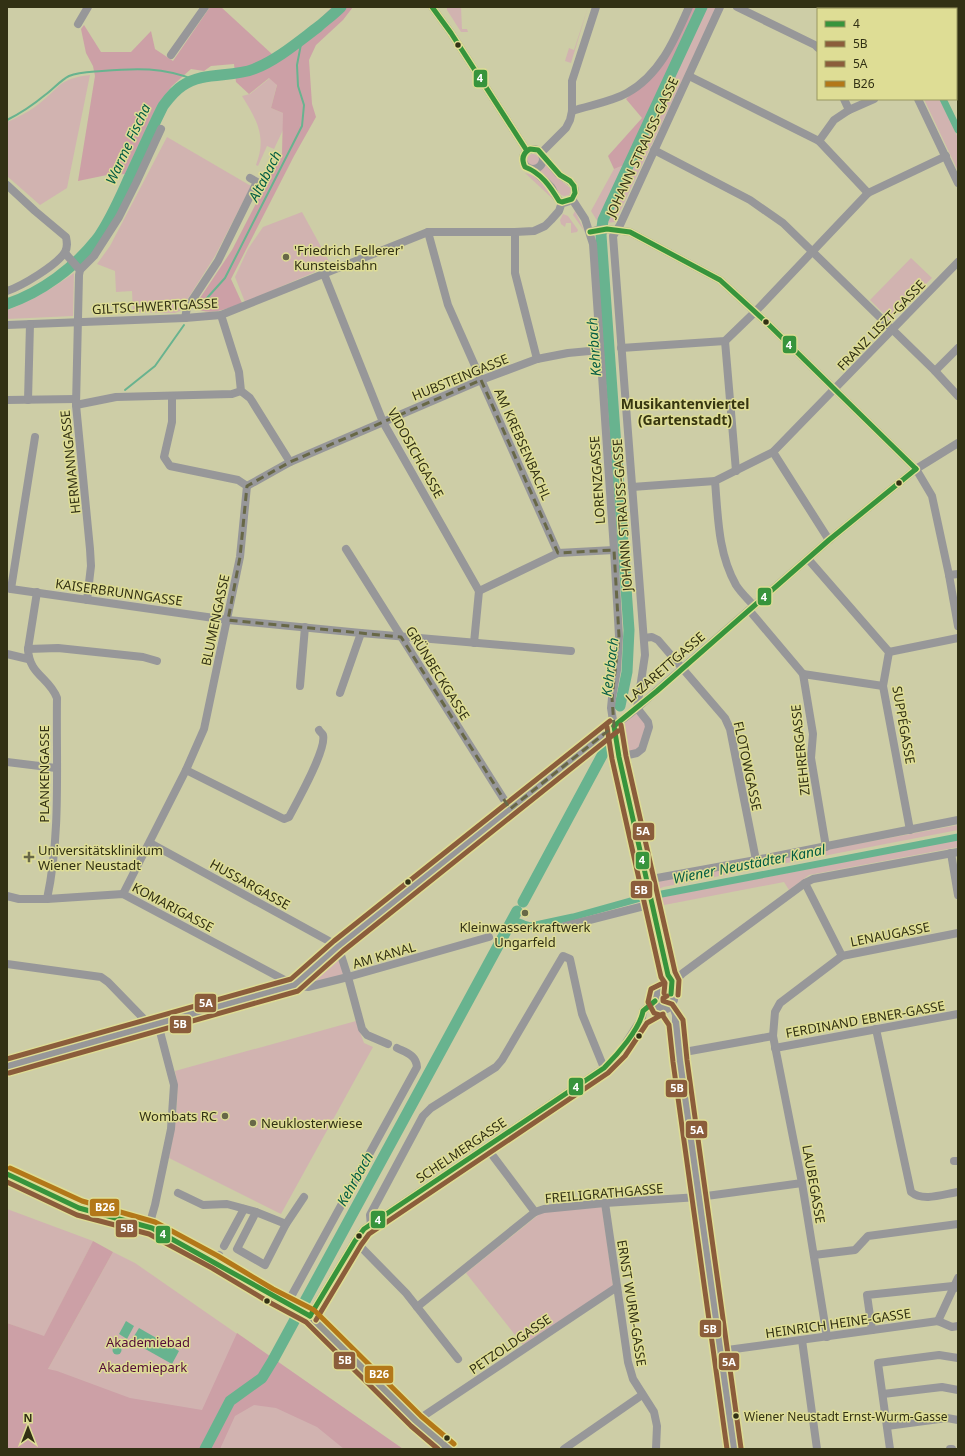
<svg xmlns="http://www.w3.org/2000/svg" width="965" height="1456" viewBox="0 0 965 1456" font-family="'Noto Sans',sans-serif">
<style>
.green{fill:#d1b3b0}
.forest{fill:#cca0a6}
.water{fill:#68b38f}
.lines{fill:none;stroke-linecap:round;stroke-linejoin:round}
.stream{stroke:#68b38f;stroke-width:2}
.canal{stroke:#68b38f;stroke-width:7}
.river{stroke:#68b38f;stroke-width:11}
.minor{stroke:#979799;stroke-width:8}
.major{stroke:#979690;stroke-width:11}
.bus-1-casing{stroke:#dedd95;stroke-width:8}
.bus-2-casing{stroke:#dedd95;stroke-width:8}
.bus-3-casing{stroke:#dedd95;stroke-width:8}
.bus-4-casing{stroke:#dedd95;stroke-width:8}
.bus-1{stroke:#37943c;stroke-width:5}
.bus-2{stroke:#8b5d3b;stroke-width:5}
.bus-3{stroke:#8b5d3b;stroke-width:5}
.bus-4{stroke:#b37819;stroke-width:5}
.marked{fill:none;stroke:#686847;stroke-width:3;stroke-dasharray:8 5;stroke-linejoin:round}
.bus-dot{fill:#323114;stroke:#dedd95;stroke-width:1.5}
.poi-dot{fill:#686847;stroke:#dedd95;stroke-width:1.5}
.labels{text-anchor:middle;stroke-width:3;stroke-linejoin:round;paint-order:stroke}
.bus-label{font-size:12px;fill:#323114;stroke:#dedd95;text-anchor:start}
.street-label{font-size:13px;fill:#323114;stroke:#dedd95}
.poi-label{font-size:13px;fill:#323114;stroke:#dedd95;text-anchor:start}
.park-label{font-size:13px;fill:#540c39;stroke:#dedd95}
.water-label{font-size:14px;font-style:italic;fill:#045c44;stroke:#dedd95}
.neighbourhood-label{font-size:14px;font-weight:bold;fill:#373610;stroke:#dedd95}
.line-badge{stroke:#dedd95;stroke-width:1.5}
.badge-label{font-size:11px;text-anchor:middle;font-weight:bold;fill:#fff}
</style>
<rect width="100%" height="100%" fill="#cdcda6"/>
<!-- green -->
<g class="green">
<polygon points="447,7 461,7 462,29 467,29 468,32 461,32 447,10"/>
<polygon points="588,7 571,63 565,61 569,48 574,50"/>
<polygon points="707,7 716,7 713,15 615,222 606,223"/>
<path d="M90,75L67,188L40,205L7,176V122C22,116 35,108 47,97C52,93 56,88 61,84C70,78 80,76 90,75Z"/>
<path d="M270,78L277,84L271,108L283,113V130L274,149L267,146L258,166L256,165C267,137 257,120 242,96L250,94Z"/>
<polygon points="924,99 940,99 958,138 958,171"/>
<polygon points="167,137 251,186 215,256 180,311 175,313 133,312 132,291 116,292 115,271 97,264 110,246"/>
<circle cx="533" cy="160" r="6"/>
<polygon points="545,162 558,178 570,188 571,190 569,195 564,196 561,195 556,188 539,171"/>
<polygon points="624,165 598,222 591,211 614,169"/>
<path d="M525,173C538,175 552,188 554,200Z"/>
<polygon points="575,211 585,232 573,215"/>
<polygon points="302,212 331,265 245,302 235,277 248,249 263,227"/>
<polygon points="563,214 568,216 578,230 577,232 571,233 571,223 566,223 565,227 561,224 560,220"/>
<polygon points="911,258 932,278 890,320 870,300"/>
<path d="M74,273L73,316L7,319V310C32,301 53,288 74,273Z"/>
<path d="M637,713L646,725L638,749L625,753L623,752C618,726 617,730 637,713Z"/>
<polygon points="958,825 958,830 663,887 655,891 656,882"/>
<polygon points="958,840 958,847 809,875 789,890 784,882 659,906 658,898"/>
<polygon points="337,954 343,973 342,975 306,984 304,982 305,979"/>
<path d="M356,1021L364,1043L373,1047L281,1214L169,1158C174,1133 181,1096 175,1071Z"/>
<polygon points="602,1207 613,1286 523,1345 466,1273 542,1212"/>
<polygon points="7,1209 93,1241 44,1337 7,1323"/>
<polygon points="113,1252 135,1263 403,1449 7,1449 48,1369"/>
</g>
<!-- forest -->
<g class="forest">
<path d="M210,7H221L273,55L313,26L332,7H353L343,20L316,45L309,60L312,104L316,117L294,156L231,279L242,303C226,309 209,317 194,307L232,250L282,153L283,113L271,108L277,85L269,78L249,94L236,82L234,64L211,66L204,71L191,69L172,86L158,104L125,174L107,175L78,181L95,76L93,66L86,53L81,29L84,25L101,52H131L151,31L155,49L173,61Z"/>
<polygon points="691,7 699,7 624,165 614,169 608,156 642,118 626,99 650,77"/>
<polygon points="93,1241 113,1252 48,1369 57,1371 130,1398 202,1410 237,1333 403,1449 344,1449 317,1427 276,1408 254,1405 235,1416 220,1449 7,1449 7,1323 44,1336"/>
</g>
<!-- water -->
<g class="water">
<polygon points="126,1321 134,1326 127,1339 119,1334"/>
<polygon points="139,1328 179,1351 172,1364 131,1341"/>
<circle cx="117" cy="1350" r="4.5"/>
</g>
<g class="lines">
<!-- stream -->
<g class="stream">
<path d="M7,120C21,113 33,105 45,95C53,89 61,80 69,76C79,72 92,72 102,71C136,68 163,67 195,80"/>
<polyline points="198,308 225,278 302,126 304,105 298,86 297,65 302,39"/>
<polyline points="125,390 155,366 184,325"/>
</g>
<!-- canal -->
<g class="canal">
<polyline points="900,7 901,9"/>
<polyline points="943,99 958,130"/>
<polyline points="513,920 522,923"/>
<polyline points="524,924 531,926 573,917 641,898 958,837"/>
</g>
<!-- river -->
<g class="river">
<path d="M7,304C42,292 74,268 97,239C110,221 119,200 128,180C140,155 151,130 163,106C169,98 174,91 182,86C203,71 231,78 254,69C277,60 298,42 318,27C326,20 334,14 341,7"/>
<polyline points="620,706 627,672 629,630 601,235 603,220 702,7"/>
<polyline points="523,902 606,748"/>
<polyline points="205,1449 230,1401 262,1378 273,1360 517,911"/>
</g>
<!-- minor -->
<g class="minor">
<polyline points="432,7 451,33 527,151"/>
<polyline points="737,7 815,45 818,48"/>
<polyline points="875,7 876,9"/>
<polyline points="78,24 88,7"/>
<polyline points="171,55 205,7"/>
<polyline points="689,76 819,141 868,193"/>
<polyline points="844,99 849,110"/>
<polyline points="918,99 958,183"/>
<path d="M572,111C590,105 611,102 627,93C660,75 675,39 689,7"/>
<polyline points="819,141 834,120 849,110 874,99"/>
<circle cx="533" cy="159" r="10"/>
<polyline points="654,150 750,200 783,223 935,371 958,396"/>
<polyline points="541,153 566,128 570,120 572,111 572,81 596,7"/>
<path d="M533,170C539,176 546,181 551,187C554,191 555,197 559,200C567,208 578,195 574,187C572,180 565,179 560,175C554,170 550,162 543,157"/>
<path d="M7,185L35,211L66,237C67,242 68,247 65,252C57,265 22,286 7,291"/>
<polyline points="572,199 585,219 593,244 614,550 619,636 617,670 612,698 611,708 619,757 668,975 672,981 671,994"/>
<polyline points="428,232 448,305 558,553"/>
<polyline points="515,232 515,273 537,359"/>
<polyline points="590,232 597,230 607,229 630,232 720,280 766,322 916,469 932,496 949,575 958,626"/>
<polyline points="65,253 80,270"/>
<polyline points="324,274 383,422 479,591 474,643"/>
<polyline points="221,315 239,372 241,391 250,398 290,462"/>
<polyline points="185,318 187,308 218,261 257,182 250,178"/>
<polyline points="7,325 185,318 221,315 428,232 515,232 534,231 545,226 551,220 559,211 562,202"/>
<polyline points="725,341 736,471"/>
<polyline points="621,348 725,341 755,312 868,193 946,156"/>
<polyline points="935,371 958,348"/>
<polyline points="7,400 76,399"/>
<polyline points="28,400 30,324"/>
<polyline points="76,405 116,397 232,394 241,391"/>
<polyline points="773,452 829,540"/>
<path d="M715,481C718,517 718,553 736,585C741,593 748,599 754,606"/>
<polyline points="247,486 290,462 481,380 537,359 568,353 600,350"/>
<polyline points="632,487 715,481 773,452 958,262"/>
<polyline points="346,549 510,809"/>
<polyline points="808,559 889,652 883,686 910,830"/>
<polyline points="949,575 958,574"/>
<polyline points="7,586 11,589 228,620 361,633 571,651"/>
<polyline points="11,589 35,437"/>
<polyline points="479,591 558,553 614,550"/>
<path d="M37,592L28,649C29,675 49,677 57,698C56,765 61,834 47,899"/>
<polyline points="87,600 91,566 90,549 76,405 79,275 80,270 94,256 119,217 136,183 161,129"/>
<polyline points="749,610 803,674 883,686"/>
<polyline points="644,638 652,637 658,640 725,718 730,729 756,860"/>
<polyline points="28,649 58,648 143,657 157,661"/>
<polyline points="889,652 958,638"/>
<polyline points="7,654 28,659"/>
<polyline points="803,674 813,734 811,758 826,847"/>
<polyline points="300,686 305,627"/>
<polyline points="340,693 361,633"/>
<polyline points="619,757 637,753 642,749 649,727 648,722 637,708 645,655 613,236 620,225 720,7"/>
<polyline points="7,762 56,768"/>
<path d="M186,770L284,819L289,817C297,802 327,749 323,735C322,733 320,732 319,730"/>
<polyline points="150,843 338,946 348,977 362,1029 367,1035 388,1044"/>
<polyline points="951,853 958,895"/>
<polyline points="646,880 756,860 958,820"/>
<polyline points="805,883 842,956"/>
<polyline points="123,894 186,770 204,729 240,557 247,486 238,480 170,466 164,457 172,422 172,396"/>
<polyline points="7,896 19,899 47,899 123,894 294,985"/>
<polyline points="558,928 652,904"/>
<polyline points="7,964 101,977 108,982 143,1018 146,1028"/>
<polyline points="672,981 676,980 683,973 805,883 813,879 958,852"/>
<polyline points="294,985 338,946 406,891 637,708 829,540 916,469 958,443"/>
<path d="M672,1004L667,1009C653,1010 651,993 664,990L671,994L674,1000L672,1004L676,1015V1022L680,1061L734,1449"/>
<path d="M876,1029L911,1192C923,1202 944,1194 958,1192"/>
<polyline points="775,1048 958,1014"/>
<polyline points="679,1053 773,1036"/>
<polyline points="7,1066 294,985 308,987 348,977 489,937"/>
<polyline points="487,1148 535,1212"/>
<polyline points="954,1161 958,1161"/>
<polyline points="178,1193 203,1205 227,1204 256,1212 286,1224"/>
<polyline points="605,1203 628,1362 633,1379 654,1412 657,1426 656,1449"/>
<polyline points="256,1212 237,1249 265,1265 286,1224 304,1197"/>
<polyline points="371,1225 370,1215 423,1116 431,1108 496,1067 502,1060 563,956 570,959 582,1014 604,1068"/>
<polyline points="152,1228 151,1219 155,1205 171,1129 174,1085 158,1024"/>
<polyline points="355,1241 406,1293 458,1359"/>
<polyline points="224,1246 244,1209"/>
<polyline points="814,1255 855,1250 868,1236 958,1224"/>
<polyline points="215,1262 219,1255"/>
<path d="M287,1304L417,1067C416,1055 407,1053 397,1048"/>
<polyline points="417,1307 535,1212 544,1209 605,1203 699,1197 802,1183"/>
<polyline points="310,1316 355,1241 364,1229 604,1068 620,1052 642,1018 643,1011 655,1001"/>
<polyline points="938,1321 958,1278"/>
<polyline points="872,1330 867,1295 953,1286 958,1288"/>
<polyline points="827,1337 802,1183 773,1036 775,1012 780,1003 842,956 958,933"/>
<polyline points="802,1340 817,1449"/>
<polyline points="720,1351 938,1321 952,1327 958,1326"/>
<polyline points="883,1394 942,1387 958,1390"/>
<polyline points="416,1421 617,1287"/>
<polyline points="887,1426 947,1418 958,1420"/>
<polyline points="564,1449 642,1395"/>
<polyline points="890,1449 878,1363 939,1355 958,1358"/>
<polyline points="950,1449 952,1449"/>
</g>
<!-- major -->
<polyline class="major" points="7,1174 79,1208 91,1212 144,1225 152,1228 215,1262 270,1295 310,1316 416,1421 449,1449"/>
<defs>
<g id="bus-1">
<polyline points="432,7 451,33 527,151"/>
<path d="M530,149L538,150L560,175L570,181L574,186L575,193L572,199L562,202L559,201C550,186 541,173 525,167C521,159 523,153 530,149Z"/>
<polyline points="590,232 607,229 630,232 720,280 766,322 916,469"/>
<polyline points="614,726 657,691 829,540 916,469"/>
<polyline points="614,726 619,757 668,975 672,981 671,994"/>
<polyline points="7,1174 79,1208 152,1228 310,1316"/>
<path d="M310,1316L355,1241L364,1229L604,1068C617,1055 640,1029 643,1011L655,1001"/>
</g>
<g id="bus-2">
<polyline points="607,727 612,759 661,977 665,983 664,993"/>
<polyline points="661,984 651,989 648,1002 654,1013 663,1016 669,1025 673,1062 727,1449"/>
<polyline points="9,1073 298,991 343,951 618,731"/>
<polyline points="7,1182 77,1215 149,1234 212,1268 267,1301 306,1322 411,1426 438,1449"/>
<polyline points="316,1320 361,1245 369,1234 608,1073 625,1056 647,1023 663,1014"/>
</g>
<g id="bus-3">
<polyline points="621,725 626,756 675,972 679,980 678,995"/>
<polyline points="667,996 663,998 663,1001 672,1004 683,1020 687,1060 741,1448"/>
<polyline points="7,1059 291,979 334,941 610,721"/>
</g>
<polyline id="bus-4" points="10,1168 82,1201 155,1222 218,1256 273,1289 314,1310 421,1416 454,1444"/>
</defs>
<!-- bus-1 casing -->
<use href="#bus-1" class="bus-1-casing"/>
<!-- bus-2 casing -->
<use href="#bus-2" class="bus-2-casing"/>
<!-- bus-3 casing -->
<use href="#bus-3" class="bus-3-casing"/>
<!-- bus-4 casing -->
<use href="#bus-4" class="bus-4-casing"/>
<!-- bus-1 -->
<use href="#bus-1" class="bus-1"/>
<!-- bus-2 -->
<use href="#bus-2" class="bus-2"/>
<!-- bus-3 -->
<use href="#bus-3" class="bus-3"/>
<!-- bus-4 -->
<use href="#bus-4" class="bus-4"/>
</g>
<!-- marked area -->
<path class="marked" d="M481,380L558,553L614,550L619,636L612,698L614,726L510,809L401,637L228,620L240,557L247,486L290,462Z"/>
<!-- markers -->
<g class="bus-dot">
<circle cx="458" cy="45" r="3.5"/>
<circle cx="766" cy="322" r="3.5"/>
<circle cx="899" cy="483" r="3.5"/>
<circle cx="408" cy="882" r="3.5"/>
<circle cx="639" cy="1036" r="3.5"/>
<circle cx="359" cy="1236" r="3.5"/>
<circle cx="267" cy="1301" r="3.5"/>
<circle cx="736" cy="1416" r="3.5"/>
<circle cx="447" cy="1438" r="3.5"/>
</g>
<g class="poi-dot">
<circle cx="286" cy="257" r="4"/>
<path d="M27 851h4v4h4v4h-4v4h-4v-4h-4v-4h4z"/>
<circle cx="525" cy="913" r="4"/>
<circle cx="225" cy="1116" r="4"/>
<circle cx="253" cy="1123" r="4"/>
</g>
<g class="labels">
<!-- bus labels -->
<g class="bus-label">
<text x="744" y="1421">Wiener Neustadt Ernst-Wurm-Gasse</text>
</g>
<!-- street labels -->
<g class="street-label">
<text transform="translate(642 147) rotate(-65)" y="5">JOHANN STRAUSS-GASSE</text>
<text transform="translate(155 306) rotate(-3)" y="5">GILTSCHWERTGASSE</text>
<text transform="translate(881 325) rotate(-46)" y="5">FRANZ LISZT-GASSE</text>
<text transform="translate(460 377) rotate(-22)" y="5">HUBSTEINGASSE</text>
<text transform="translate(523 444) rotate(66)" y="5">AM KREBSENBACHL</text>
<text transform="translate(416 453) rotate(61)" y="5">VIDOSICHGASSE</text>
<text transform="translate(70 462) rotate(-96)" y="5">HERMANNGASSE</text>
<text transform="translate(597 480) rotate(-94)" y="5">LORENZGASSE</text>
<text transform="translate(622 515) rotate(-94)" y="5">JOHANN STRAUSS-GASSE</text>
<text transform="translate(119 592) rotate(8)" y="5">KAISERBRUNNGASSE</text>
<text transform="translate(215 620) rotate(-78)" y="5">BLUMENGASSE</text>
<text transform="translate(665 667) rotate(-41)" y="5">LAZARETTGASSE</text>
<text transform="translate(438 673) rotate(58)" y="5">GRÜNBECKGASSE</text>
<text transform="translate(904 725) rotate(80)" y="5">SUPPÉGASSE</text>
<text transform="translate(800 750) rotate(-96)" y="5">ZIEHRERGASSE</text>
<text transform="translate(748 766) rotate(78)" y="5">FLOTOWGASSE</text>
<text transform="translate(44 774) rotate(-90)" y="5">PLANKENGASSE</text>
<text transform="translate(250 884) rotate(29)" y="5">HUSSARGASSE</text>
<text transform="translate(173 907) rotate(28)" y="5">KOMARIGASSE</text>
<text transform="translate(890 934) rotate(-11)" y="5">LENAUGASSE</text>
<text transform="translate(384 955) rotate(-16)" y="5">AM KANAL</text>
<text transform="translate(865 1019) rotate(-10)" y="5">FERDINAND EBNER-GASSE</text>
<text transform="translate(461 1150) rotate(-34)" y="5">SCHELMERGASSE</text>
<text transform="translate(814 1184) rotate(80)" y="5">LAUBEGASSE</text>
<text transform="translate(604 1193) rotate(-5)" y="5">FREILIGRATHGASSE</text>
<text transform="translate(632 1303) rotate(81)" y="5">ERNST WURM-GASSE</text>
<text transform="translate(838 1323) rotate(-8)" y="5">HEINRICH HEINE-GASSE</text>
<text transform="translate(510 1344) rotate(-34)" y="5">PETZOLDGASSE</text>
</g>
<!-- poi labels -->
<g class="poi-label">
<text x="294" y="255">'Friedrich Fellerer'<tspan x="294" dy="15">Kunsteisbahn</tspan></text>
<text x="38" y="855">Universitätsklinikum<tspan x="38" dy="15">Wiener Neustadt</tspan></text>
<text x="525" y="932" text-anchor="middle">Kleinwasserkraftwerk<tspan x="525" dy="15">Ungarfeld</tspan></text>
<text x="217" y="1121" text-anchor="end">Wombats RC</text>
<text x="261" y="1128">Neuklosterwiese</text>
</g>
<!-- park labels -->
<g class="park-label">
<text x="148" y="1347">Akademiebad</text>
<text x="143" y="1372">Akademiepark</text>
</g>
<!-- water labels -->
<g class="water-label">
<text transform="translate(128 144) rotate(-65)" y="5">Warme Fischa</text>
<text transform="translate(265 176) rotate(-63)" y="5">Altabach</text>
<text transform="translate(594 347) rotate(-94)" y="5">Kehrbach</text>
<text transform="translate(610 667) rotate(-83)" y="5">Kehrbach</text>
<text transform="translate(749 864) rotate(-11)" y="5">Wiener Neustädter Kanal</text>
<text transform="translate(355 1179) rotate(-61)" y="5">Kehrbach</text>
</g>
<!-- neighbourhood labels -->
<g class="neighbourhood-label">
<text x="685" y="409">Musikantenviertel<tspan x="685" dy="16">(Gartenstadt)</tspan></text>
</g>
</g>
<g class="line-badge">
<rect x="473" y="69" width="15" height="19" rx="4" fill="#37943c"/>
<rect x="782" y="335" width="15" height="19" rx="4" fill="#37943c"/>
<rect x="757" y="587" width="15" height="19" rx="4" fill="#37943c"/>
<rect x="632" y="822" width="23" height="19" rx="4" fill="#8b5d3b"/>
<rect x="635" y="851" width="15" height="19" rx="4" fill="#37943c"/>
<rect x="630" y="880" width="23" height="19" rx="4" fill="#8b5d3b"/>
<rect x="194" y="993" width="23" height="20" rx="4" fill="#8b5d3b"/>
<rect x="169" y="1015" width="23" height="19" rx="4" fill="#8b5d3b"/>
<rect x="568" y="1077" width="16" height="19" rx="4" fill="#37943c"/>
<rect x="665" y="1079" width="23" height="19" rx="4" fill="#8b5d3b"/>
<rect x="685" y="1120" width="23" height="19" rx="4" fill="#8b5d3b"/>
<rect x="89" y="1198" width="31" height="19" rx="4" fill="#b37819"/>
<rect x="370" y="1210" width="16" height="19" rx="4" fill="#37943c"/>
<rect x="115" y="1219" width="23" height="19" rx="4" fill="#8b5d3b"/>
<rect x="155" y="1225" width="16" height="19" rx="4" fill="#37943c"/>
<rect x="699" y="1319" width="23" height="19" rx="4" fill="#8b5d3b"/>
<rect x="333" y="1351" width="23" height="19" rx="4" fill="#8b5d3b"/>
<rect x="718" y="1352" width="22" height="19" rx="4" fill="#8b5d3b"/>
<rect x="364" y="1365" width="30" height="19" rx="4" fill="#b37819"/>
</g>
<g class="badge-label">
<text x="480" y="82">4</text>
<text x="789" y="349">4</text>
<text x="764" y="601">4</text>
<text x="643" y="835">5A</text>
<text x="642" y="864">4</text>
<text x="641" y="894">5B</text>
<text x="206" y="1007">5A</text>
<text x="180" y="1028">5B</text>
<text x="576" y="1091">4</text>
<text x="677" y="1092">5B</text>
<text x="697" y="1134">5A</text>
<text x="105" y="1211">B26</text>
<text x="378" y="1224">4</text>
<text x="127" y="1232">5B</text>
<text x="163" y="1238">4</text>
<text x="710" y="1333">5B</text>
<text x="345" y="1364">5B</text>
<text x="729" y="1366">5A</text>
<text x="379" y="1378">B26</text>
</g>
<!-- border -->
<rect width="965" height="1456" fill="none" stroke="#323114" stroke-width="16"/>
<!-- legend -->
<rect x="817" y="8" width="140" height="92" fill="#dedd95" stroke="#999861"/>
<rect x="825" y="21" width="20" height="6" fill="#37943c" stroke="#999861"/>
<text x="853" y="28" font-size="12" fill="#323114">4</text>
<rect x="825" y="41" width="20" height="6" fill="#8b5d3b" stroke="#999861"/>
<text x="853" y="48" font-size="12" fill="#323114">5B</text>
<rect x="825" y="61" width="20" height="6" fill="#8b5d3b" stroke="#999861"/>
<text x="853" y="68" font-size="12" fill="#323114">5A</text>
<rect x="825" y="81" width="20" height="6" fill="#b37819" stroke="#999861"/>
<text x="853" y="88" font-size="12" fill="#323114">B26</text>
<!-- north arrow -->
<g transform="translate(28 1428)" stroke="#dedd95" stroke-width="3" paint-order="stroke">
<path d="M0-3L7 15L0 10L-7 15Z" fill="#323114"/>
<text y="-6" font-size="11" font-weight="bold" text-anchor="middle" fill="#323114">N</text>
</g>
</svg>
